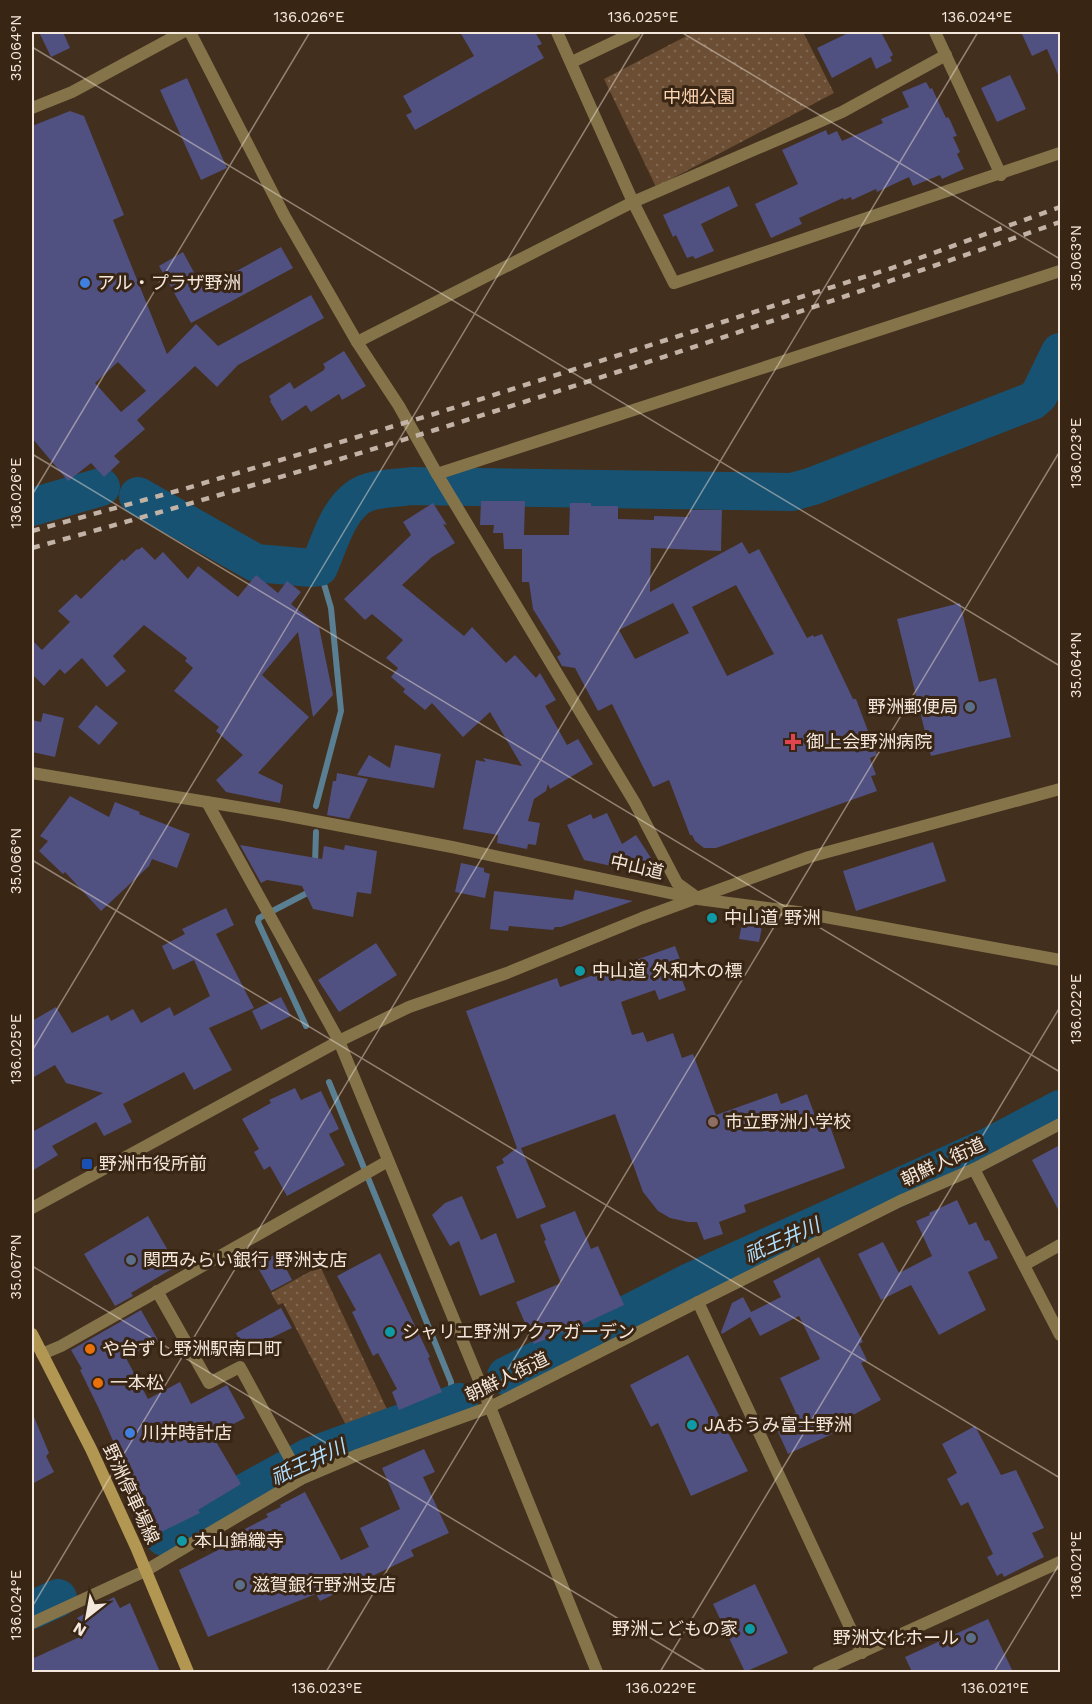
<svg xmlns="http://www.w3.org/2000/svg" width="1092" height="1704" viewBox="0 0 1092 1704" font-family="'Work Sans','Noto Sans JP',sans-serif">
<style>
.park{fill:url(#park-dots)}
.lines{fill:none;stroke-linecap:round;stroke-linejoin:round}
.stream{stroke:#5a7f92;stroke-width:6}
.river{stroke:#185272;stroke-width:38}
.building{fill:#505081;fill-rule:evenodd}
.minor{stroke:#85744a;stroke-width:12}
.tertiary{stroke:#85744a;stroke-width:12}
.secondary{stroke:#b29752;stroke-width:12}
.rail{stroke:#c2b3a6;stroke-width:4.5;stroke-dasharray:8 8;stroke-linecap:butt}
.ticks{fill:none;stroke:#f4e7dc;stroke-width:1.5;stroke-opacity:0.45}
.shop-dot{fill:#3f7fe0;stroke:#382514;stroke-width:2}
.service-dot{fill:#5c6f8a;stroke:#382514;stroke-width:2}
.health-dot{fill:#e0444e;stroke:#382514;stroke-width:2}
.culture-dot{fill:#0f9aa8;stroke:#382514;stroke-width:2}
.education-dot{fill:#8d6e63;stroke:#382514;stroke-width:2}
.transit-dot{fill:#1a4fb4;stroke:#382514;stroke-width:2}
.food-dot{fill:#e8710a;stroke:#382514;stroke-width:2}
.labels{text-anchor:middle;stroke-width:6;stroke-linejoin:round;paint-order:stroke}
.park-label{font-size:18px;fill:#fed5b2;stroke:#382514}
.poi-label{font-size:18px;fill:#f4e7dc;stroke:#382514;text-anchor:start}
.street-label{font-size:18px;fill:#f4e7dc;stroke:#382514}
.water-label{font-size:20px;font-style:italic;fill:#b0dffe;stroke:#382514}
.neatline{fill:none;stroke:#f4e7dc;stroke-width:2}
.ticks-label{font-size:15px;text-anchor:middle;fill:#f4e7dc}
</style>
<defs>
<pattern id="park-dots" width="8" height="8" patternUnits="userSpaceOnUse" patternTransform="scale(1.5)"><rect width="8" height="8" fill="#6b4e33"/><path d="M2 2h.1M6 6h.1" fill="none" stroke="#816850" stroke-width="1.8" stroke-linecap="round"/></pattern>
</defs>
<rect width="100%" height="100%" fill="#432f1d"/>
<!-- park -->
<g class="park">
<polygon points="694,32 803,32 834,93 656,187 604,79"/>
<polygon points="320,1266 392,1420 349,1431 283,1303 278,1305 271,1293"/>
</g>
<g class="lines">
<!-- stream -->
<g class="stream">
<polyline points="316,806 341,711 331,608 319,567"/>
<polyline points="315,864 316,832"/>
<polyline points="306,1026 258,922 259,918 311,891"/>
<polyline points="329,1082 451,1382 452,1405"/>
</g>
<!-- river -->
<g class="river">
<path d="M138,496L256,563L312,568L319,567C330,542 339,504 366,493C379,488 398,488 412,486L792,492L813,486L1032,401L1039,395L1060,352"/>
<polyline points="32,507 101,487"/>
<polyline points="506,1376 690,1282 990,1146 1060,1109"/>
<polyline points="164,1537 311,1456 459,1402"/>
<polyline points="32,1610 58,1598"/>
</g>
</g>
<!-- building -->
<g class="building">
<polygon points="39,32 63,32 70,48 51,57"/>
<polygon points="460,32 535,32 542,44 537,46 544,58 415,130 406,115 412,112 403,96 474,56"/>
<polygon points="850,32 881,32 893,55 890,57 892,61 876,69 871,57 832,78 817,48"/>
<polygon points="1021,32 1060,32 1060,79 1047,49 1032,56"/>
<polygon points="1010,75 1026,109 997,122 981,88"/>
<polygon points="187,78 227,168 201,180 160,90"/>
<polygon points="926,82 930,89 932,88 946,118 948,117 950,120 957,136 953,137 960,152 957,154 964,169 942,179 940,175 913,186 909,177 877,192 876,189 852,200 851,197 844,200 843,198 799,218 802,224 771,238 755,204 798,184 782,150 826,130 828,135 837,131 842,141 883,123 881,119 909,107 902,92"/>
<path d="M70,111L84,116L124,215L113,220L167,354L196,324L218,346L311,295L324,318L238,365L217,387L195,366L137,420L145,429L114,456L120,462L104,477L91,463L68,481L32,438V126ZM118,362L146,391L121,412L95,383Z"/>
<polygon points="729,186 738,206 701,224 714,251 695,259 693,256 687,258 676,235 673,237 663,215"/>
<polygon points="281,247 293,268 191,323 159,266 183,252 203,289"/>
<polygon points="344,351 366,386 342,400 339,394 311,412 306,405 282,421 270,401 271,400 269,396 290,382 294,389 324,370 325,367 323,364"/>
<path d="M481,501H525L524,535H569L570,503H591V506H618V519L654,520V516L689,517L690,510H722L721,551L651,548L650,592L742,542L749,554L759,549L807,638L813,635L814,637L822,634L853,699H856L877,755L870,758L876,775L871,776L877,791L716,848H704L695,841L692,835H690L669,780L653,787L612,704L598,711L575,668L562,666L557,657L561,654L533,609L529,582H522V549H504L503,533H493L494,525H480ZM736,585L774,654L727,676L692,607ZM673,603L689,633L635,659L619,630Z"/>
<polygon points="433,503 447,525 443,524 455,543 432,557 402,585 464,636 472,627 506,663 515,655 536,678 540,673 556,700 545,706 567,745 578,739 593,764 550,789 548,784 546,791 534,799 528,821 540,823 536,845 528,844 527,849 497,843 498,835 463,829 476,760 486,762 483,758 522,766 490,712 463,737 432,703 425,710 403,692 405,689 391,677 398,668 386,658 403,640 372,614 365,620 344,599 411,535 403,522"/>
<polygon points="142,547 155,560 163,552 188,579 198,566 238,597 256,575 278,593 287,581 301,592 291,604 319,627 333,695 313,717 298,632 262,675 309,717 258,773 283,785 280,803 226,792 216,780 243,755 216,731 219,727 174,691 193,668 185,661 187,658 144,625 113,656 126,671 107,687 82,658 65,674 60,669 44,686 32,674 32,640 42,650 70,622 58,611 76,594 81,599 122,559 124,561 137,549 138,550"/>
<polygon points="960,603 979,682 996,678 1011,737 931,756 897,619"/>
<polygon points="96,705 118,723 99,745 78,727"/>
<polygon points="43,713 64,718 55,757 32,752 32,720 41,722"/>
<polygon points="395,745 441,754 434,788 357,775 369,755 390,768"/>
<polygon points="337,773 368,779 349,819 327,815 333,781 336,781"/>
<polygon points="70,796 109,817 115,802 140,812 139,814 190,834 177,868 152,859 149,866 101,911 65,872 63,874 39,851 48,841 40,836"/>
<polygon points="607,813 622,844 636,835 651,858 648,874 584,860 567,825 591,814 593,819"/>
<polygon points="933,842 946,881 856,911 843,871"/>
<polygon points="240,845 322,859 324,846 344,850 345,845 377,851 371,894 357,892 353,917 313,909 302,886 267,880 261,883"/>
<polygon points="461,863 484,868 484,872 490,874 485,898 455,892"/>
<polygon points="575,890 633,901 561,927 555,927 553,930 509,926 508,931 490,929 494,891 573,900"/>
<polygon points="226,908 234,925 216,934 254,1008 209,1028 232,1070 194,1090 184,1072 123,1104 132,1122 104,1136 96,1122 52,1146 58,1155 32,1171 32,1132 103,1093 66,1083 55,1065 32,1078 32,1021 56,1007 72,1033 108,1015 111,1021 133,1009 141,1023 170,1007 174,1016 210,996 194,960 173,970 162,946 185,934 182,929"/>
<polygon points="742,923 762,927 759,942 739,939"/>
<polygon points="376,943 397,975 339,1012 318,980"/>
<polygon points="675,946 687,978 682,980 686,990 659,1000 655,990 621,1002 632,1035 643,1032 647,1042 673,1033 682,1058 693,1054 716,1115 777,1093 781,1104 807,1094 817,1121 827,1118 845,1168 744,1205 746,1212 719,1222 723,1234 704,1240 697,1222 688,1222 670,1218 658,1211 643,1192 615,1114 521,1148 546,1207 517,1219 496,1167 504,1163 502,1159 517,1148 466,1011 557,978 560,987"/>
<polygon points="281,997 291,1016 261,1030 252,1011"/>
<polygon points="295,1088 301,1100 321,1091 339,1129 329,1134 345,1165 287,1196 270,1166 264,1170 254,1152 259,1149 242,1119 271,1103 269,1100"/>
<polygon points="1060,1145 1060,1213 1032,1160"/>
<polygon points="462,1196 481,1240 496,1233 515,1282 480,1296 459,1241 450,1246 432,1215 445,1203"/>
<polygon points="957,1200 969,1225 976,1222 985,1241 989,1240 998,1258 968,1272 986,1310 939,1335 911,1285 881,1300 858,1254 883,1242 899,1273 932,1256 916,1221 930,1215 929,1213"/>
<polygon points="575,1211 591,1249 598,1246 624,1305 581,1325 534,1344 516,1302 561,1283 544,1241 546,1240 540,1225"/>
<polygon points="148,1216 177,1266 131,1293 133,1296 115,1306 84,1254"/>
<polygon points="278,1253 292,1280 271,1291 256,1264"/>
<polygon points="380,1253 430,1357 428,1358 442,1392 399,1410 392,1392 397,1389 378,1353 373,1356 352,1312 356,1310 337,1276"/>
<polygon points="819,1257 863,1342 859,1344 867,1360 861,1363 881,1400 838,1423 841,1430 788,1454 774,1423 796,1413 780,1378 820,1359 799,1316 760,1336 750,1317 722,1334 721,1332 732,1303 743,1297 751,1312 781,1297 773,1281"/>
<polygon points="281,1308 292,1328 244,1351 236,1333"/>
<polygon points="141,1310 158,1340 126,1358 148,1399 180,1382 191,1404 227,1385 245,1418 212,1435 241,1484 198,1510 200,1513 159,1533 117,1450 99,1409 80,1370 82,1369 71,1350"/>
<polygon points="688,1355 748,1471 691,1496 658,1423 651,1427 630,1385"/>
<polygon points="32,1412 49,1453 46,1456 54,1472 32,1484"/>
<polygon points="975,1426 1001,1475 1016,1470 1044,1528 1032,1533 1044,1557 1004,1577 1002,1573 997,1576 987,1557 993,1554 968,1502 961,1506 947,1479 957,1473 942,1444"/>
<polygon points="424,1449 435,1472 423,1477 449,1533 411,1550 414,1556 320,1601 316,1594 208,1637 179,1570 218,1550 216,1544 268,1517 266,1514 281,1507 280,1505 305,1492 341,1560 369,1547 360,1528 400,1509 382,1468"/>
<polygon points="755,1584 788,1653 745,1672 713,1604"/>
<polygon points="114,1597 120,1608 130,1603 160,1672 32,1672 32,1659 86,1634 77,1618"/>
<polygon points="988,1619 1013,1672 912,1672 905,1657"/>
</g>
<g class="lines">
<!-- minor -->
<g class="minor">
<polyline points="190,32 284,215 357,342 399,406 437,474 635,803 677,883 695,896"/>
<polyline points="557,32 633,202 674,283 1060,153"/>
<polyline points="935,32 1001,175"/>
<polyline points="572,62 635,32"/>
<polyline points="357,342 633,202 842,112 946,55"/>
<polyline points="437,474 1060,271"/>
<polyline points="32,773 279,814 452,847 698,899 798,912 1060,960"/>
<polyline points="207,802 339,1041 490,1407"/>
<polyline points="974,1169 1060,1335"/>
<polyline points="1024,1265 1060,1245"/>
<polyline points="157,1291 209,1383 240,1367 301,1479"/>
<polyline points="42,1354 61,1346 388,1161"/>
<polyline points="32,1623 145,1571 301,1479 355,1456 490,1407 698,1302 900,1201 974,1169 1060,1124"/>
</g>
<!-- tertiary -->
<g class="tertiary">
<polyline points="32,108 72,92 183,32"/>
<polyline points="32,1208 339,1041 409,1007 507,973 642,918 809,857 1060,789"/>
<polyline points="698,1302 862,1653"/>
<polyline points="490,1407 597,1672"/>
<polyline points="818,1672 1060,1562"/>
</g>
<!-- secondary -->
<polyline class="secondary" points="32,1334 91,1449 136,1547 188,1672"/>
<!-- rail -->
<g class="rail">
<polyline points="32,531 184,489 434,414 892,268 1060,207"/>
<path d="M32,548C379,453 721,341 1060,222"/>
</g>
</g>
<!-- ticks -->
<path class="ticks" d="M681,32L1060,259M32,47L1060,666M32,454L1060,1072M32,495L310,32M32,860L1060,1478M32,1051L644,32M32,1266L707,1672M32,1607L978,32M326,1672L1060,451M660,1672L1060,1007M994,1672L1060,1563"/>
<!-- markers -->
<g class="shop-dot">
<circle cx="85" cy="283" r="6"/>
<circle cx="130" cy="1433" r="6"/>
</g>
<g class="service-dot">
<circle cx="970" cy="707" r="6"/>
<circle cx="131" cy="1260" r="6"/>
<circle cx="240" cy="1585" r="6"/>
<circle cx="971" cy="1638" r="6"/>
</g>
<path class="health-dot" d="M790 733h6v6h6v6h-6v6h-6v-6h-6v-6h6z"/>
<g class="culture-dot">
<circle cx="712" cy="918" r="6"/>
<circle cx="580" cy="971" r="6"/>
<circle cx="390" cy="1332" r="6"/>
<circle cx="692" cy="1425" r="6"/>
<circle cx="182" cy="1541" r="6"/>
<circle cx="750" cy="1629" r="6"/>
</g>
<circle class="education-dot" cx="713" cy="1122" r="6"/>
<rect class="transit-dot" x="81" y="1158" width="12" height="12" rx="3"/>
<g class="food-dot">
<circle cx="90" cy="1349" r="6"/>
<circle cx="98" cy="1383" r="6"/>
</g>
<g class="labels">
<!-- park labels -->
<g class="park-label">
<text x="699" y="103">中畑公園</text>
</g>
<!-- poi labels -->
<g class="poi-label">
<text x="97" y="289">アル・プラザ野洲</text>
<text x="958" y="713" text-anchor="end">野洲郵便局</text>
<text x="806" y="748">御上会野洲病院</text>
<text x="724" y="924">中山道 野洲</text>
<text x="592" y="977">中山道 外和木の標</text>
<text x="725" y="1128">市立野洲小学校</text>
<text x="99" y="1170">野洲市役所前</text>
<text x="143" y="1266">関西みらい銀行 野洲支店</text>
<text x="402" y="1338">シャリエ野洲アクアガーデン</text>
<text x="102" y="1355">や台ずし野洲駅南口町</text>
<text x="110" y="1389">一本松</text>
<text x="704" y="1431">JAおうみ富士野洲</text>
<text x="142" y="1439">川井時計店</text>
<text x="194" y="1547">本山錦織寺</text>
<text x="252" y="1591">滋賀銀行野洲支店</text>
<text x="738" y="1635" text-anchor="end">野洲こどもの家</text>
<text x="959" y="1644" text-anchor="end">野洲文化ホール</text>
</g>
<!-- street labels -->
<g class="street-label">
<text transform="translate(637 867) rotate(13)" y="6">中山道</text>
<text transform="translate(943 1162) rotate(-25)" y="6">朝鮮人街道</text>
<text transform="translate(507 1377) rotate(-26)" y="6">朝鮮人街道</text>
<text transform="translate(131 1494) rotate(65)" y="6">野洲停車場線</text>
</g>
<!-- water labels -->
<g class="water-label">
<text transform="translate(782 1240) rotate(-24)" y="7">祇王井川</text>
<text transform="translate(308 1462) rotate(-25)" y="7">祇王井川</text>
</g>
</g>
<!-- border -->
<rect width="1092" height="1704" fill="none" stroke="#382514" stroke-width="66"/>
<!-- north arrow -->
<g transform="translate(87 1617) rotate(211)" stroke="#382514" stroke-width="4.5" paint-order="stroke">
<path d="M0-4.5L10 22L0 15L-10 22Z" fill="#f4e7dc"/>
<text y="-9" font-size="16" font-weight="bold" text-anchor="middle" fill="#f4e7dc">N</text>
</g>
<rect x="33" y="33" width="1026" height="1638" class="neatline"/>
<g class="ticks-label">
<text x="309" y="22">136.026°E</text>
<text x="643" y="22">136.025°E</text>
<text x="977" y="22">136.024°E</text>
<text transform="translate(16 48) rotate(-90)" y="5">35.064°N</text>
<text transform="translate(1076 258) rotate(-90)" y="5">35.063°N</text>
<text transform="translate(1076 453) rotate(-90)" y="5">136.023°E</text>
<text transform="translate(16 493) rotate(-90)" y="5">136.026°E</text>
<text transform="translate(1076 665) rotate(-90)" y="5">35.064°N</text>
<text transform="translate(16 861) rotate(-90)" y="5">35.066°N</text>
<text transform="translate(1076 1009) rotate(-90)" y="5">136.022°E</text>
<text transform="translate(16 1049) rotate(-90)" y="5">136.025°E</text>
<text transform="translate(16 1267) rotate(-90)" y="5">35.067°N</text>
<text transform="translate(1076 1565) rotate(-90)" y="5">136.021°E</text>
<text transform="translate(16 1605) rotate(-90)" y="5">136.024°E</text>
<text x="327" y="1693">136.023°E</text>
<text x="661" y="1693">136.022°E</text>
<text x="995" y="1693">136.021°E</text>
</g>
</svg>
